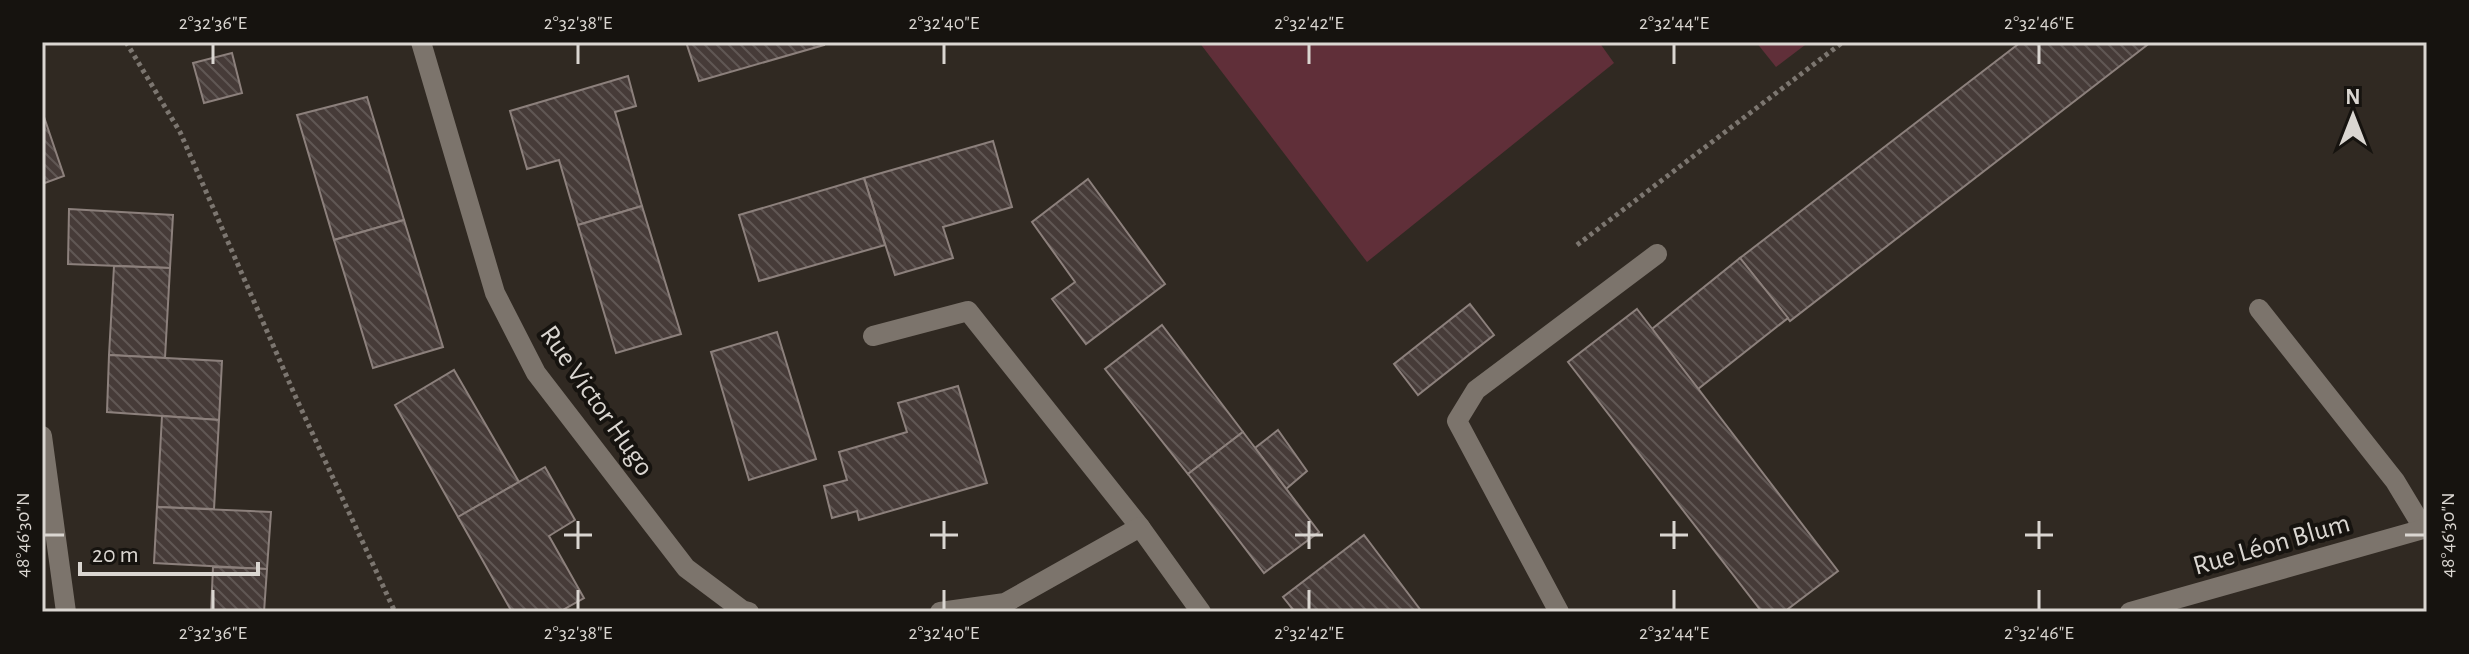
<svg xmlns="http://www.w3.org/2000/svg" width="2469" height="654" viewBox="0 0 2469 654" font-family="'Alegreya Sans',sans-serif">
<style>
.grass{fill:#602f39}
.building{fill:url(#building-back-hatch);stroke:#8c807c;stroke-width:2}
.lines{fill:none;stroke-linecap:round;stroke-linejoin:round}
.path{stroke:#7c7670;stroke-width:5;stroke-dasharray:4 4;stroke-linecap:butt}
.service{stroke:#7c746c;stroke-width:20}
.minor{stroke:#7c746c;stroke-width:20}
.ticks{fill:none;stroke:#dad6d1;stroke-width:3}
.labels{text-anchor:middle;stroke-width:8;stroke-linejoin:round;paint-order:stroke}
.street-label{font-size:28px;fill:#dad6d1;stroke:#16130f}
.neatline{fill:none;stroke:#dad6d1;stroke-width:3}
.ticks-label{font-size:20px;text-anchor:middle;fill:#dad6d1}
</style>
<defs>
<pattern id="building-back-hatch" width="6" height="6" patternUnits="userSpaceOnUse" patternTransform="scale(2)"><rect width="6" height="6" fill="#463b38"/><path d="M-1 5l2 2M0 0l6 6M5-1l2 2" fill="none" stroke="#605754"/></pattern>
</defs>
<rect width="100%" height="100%" fill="#302922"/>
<!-- grass -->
<g class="grass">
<polygon points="1199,42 1599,42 1614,63 1367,262"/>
<polygon points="1756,42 1809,42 1776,67"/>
</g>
<!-- building -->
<g class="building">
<polygon points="686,42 823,42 824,45 699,81"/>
<polygon points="2021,42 2151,42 1790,321 1740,258"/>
<polygon points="232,53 242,93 204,103 193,63"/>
<polygon points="628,76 636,106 615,112 642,206 578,225 559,160 527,169 510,111"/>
<polygon points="367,97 404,220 334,240 297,115"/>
<polygon points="42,111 64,176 42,184"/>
<polygon points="993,141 1012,207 943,227 953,258 895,275 864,178"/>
<polygon points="864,178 885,245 759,281 739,215"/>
<polygon points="1088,179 1165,284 1086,344 1052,299 1075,282 1032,222"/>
<polygon points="642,206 681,334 616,353 578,225"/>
<polygon points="69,209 173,215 170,268 68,264"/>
<polygon points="404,220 443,347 373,368 334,240"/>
<polygon points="1740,258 1788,318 1698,389 1652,329"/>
<polygon points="114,266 170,268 165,358 109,355"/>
<polygon points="1470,304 1494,335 1418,395 1394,364"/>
<polygon points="1637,309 1838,571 1784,612 1762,612 1568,362"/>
<polygon points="1162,325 1243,432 1188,474 1105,369"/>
<polygon points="777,332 816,459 749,480 711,352"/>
<polygon points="109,355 222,361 219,420 107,412"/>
<polygon points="454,370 519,482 458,517 395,405"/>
<polygon points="958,386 987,483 859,520 857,511 832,518 824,486 847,480 839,452 907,432 898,403"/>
<polygon points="162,416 219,420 214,509 157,507"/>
<polygon points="1278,430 1307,471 1286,489 1255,448"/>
<polygon points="1243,432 1319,532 1264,573 1188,474"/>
<polygon points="545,467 575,520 549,536 584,598 559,612 512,612 458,517"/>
<polygon points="157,507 271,512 267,569 154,563"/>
<polygon points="1364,535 1422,612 1295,612 1283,597"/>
<polygon points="213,567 267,569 264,612 211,612"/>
</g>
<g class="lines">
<!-- path -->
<g class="path">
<polyline points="126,42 180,132 297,400 395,612"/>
<polyline points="1577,245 1843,42"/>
</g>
<!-- service -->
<g class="service">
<polyline points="2259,309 2395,481 2424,529"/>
<polyline points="1559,612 1457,421 1476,390 1657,254"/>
</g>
<!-- minor -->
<g class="minor">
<polyline points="421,42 495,293 536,373 686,568 742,610 749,612"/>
<polyline points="873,336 968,311 1140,527"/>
<polyline points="42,436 66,612"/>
<polyline points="940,612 1005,603 1140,527 1201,612"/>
<polyline points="2130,612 2427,528"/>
</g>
</g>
<!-- ticks -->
<path class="ticks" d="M213,44V64M578,44V64M944,44V64M1309,44V64M1674,44V64M2039,44V64M578,521V549M944,521V549M1309,521V549M1674,521V549M2039,521V549M44,535H64M564,535H592M930,535H958M1295,535H1323M1660,535H1688M2025,535H2053M2405,535H2425M213,590V610M578,590V610M944,590V610M1309,590V610M1674,590V610M2039,590V610"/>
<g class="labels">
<!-- street labels -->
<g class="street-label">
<text transform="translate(598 400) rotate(55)" y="10">Rue Victor Hugo</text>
<text transform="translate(2271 543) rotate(-16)" y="10">Rue Léon Blum</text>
</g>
</g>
<!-- border -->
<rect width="2469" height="654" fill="none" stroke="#16130f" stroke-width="88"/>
<!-- north arrow -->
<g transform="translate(2353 116)" stroke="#16130f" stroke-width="6" paint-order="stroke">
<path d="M0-6L14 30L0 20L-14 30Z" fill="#dad6d1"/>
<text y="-12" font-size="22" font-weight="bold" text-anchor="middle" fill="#dad6d1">N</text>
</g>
<!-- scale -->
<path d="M80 562v12h178v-12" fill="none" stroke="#dad6d1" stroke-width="4"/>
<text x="92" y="562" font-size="24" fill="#dad6d1" stroke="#16130f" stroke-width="6" paint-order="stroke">20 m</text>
<rect x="44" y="44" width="2381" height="566" class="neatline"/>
<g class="ticks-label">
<text x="213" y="29">2°32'36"E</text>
<text x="578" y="29">2°32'38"E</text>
<text x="944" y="29">2°32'40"E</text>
<text x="1309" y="29">2°32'42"E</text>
<text x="1674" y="29">2°32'44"E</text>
<text x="2039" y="29">2°32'46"E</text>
<text transform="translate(22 535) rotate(-90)" y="7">48°46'30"N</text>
<text transform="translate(2447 535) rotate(-90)" y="7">48°46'30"N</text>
<text x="213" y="639">2°32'36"E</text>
<text x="578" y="639">2°32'38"E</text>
<text x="944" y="639">2°32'40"E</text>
<text x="1309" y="639">2°32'42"E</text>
<text x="1674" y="639">2°32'44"E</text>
<text x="2039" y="639">2°32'46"E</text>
</g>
</svg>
